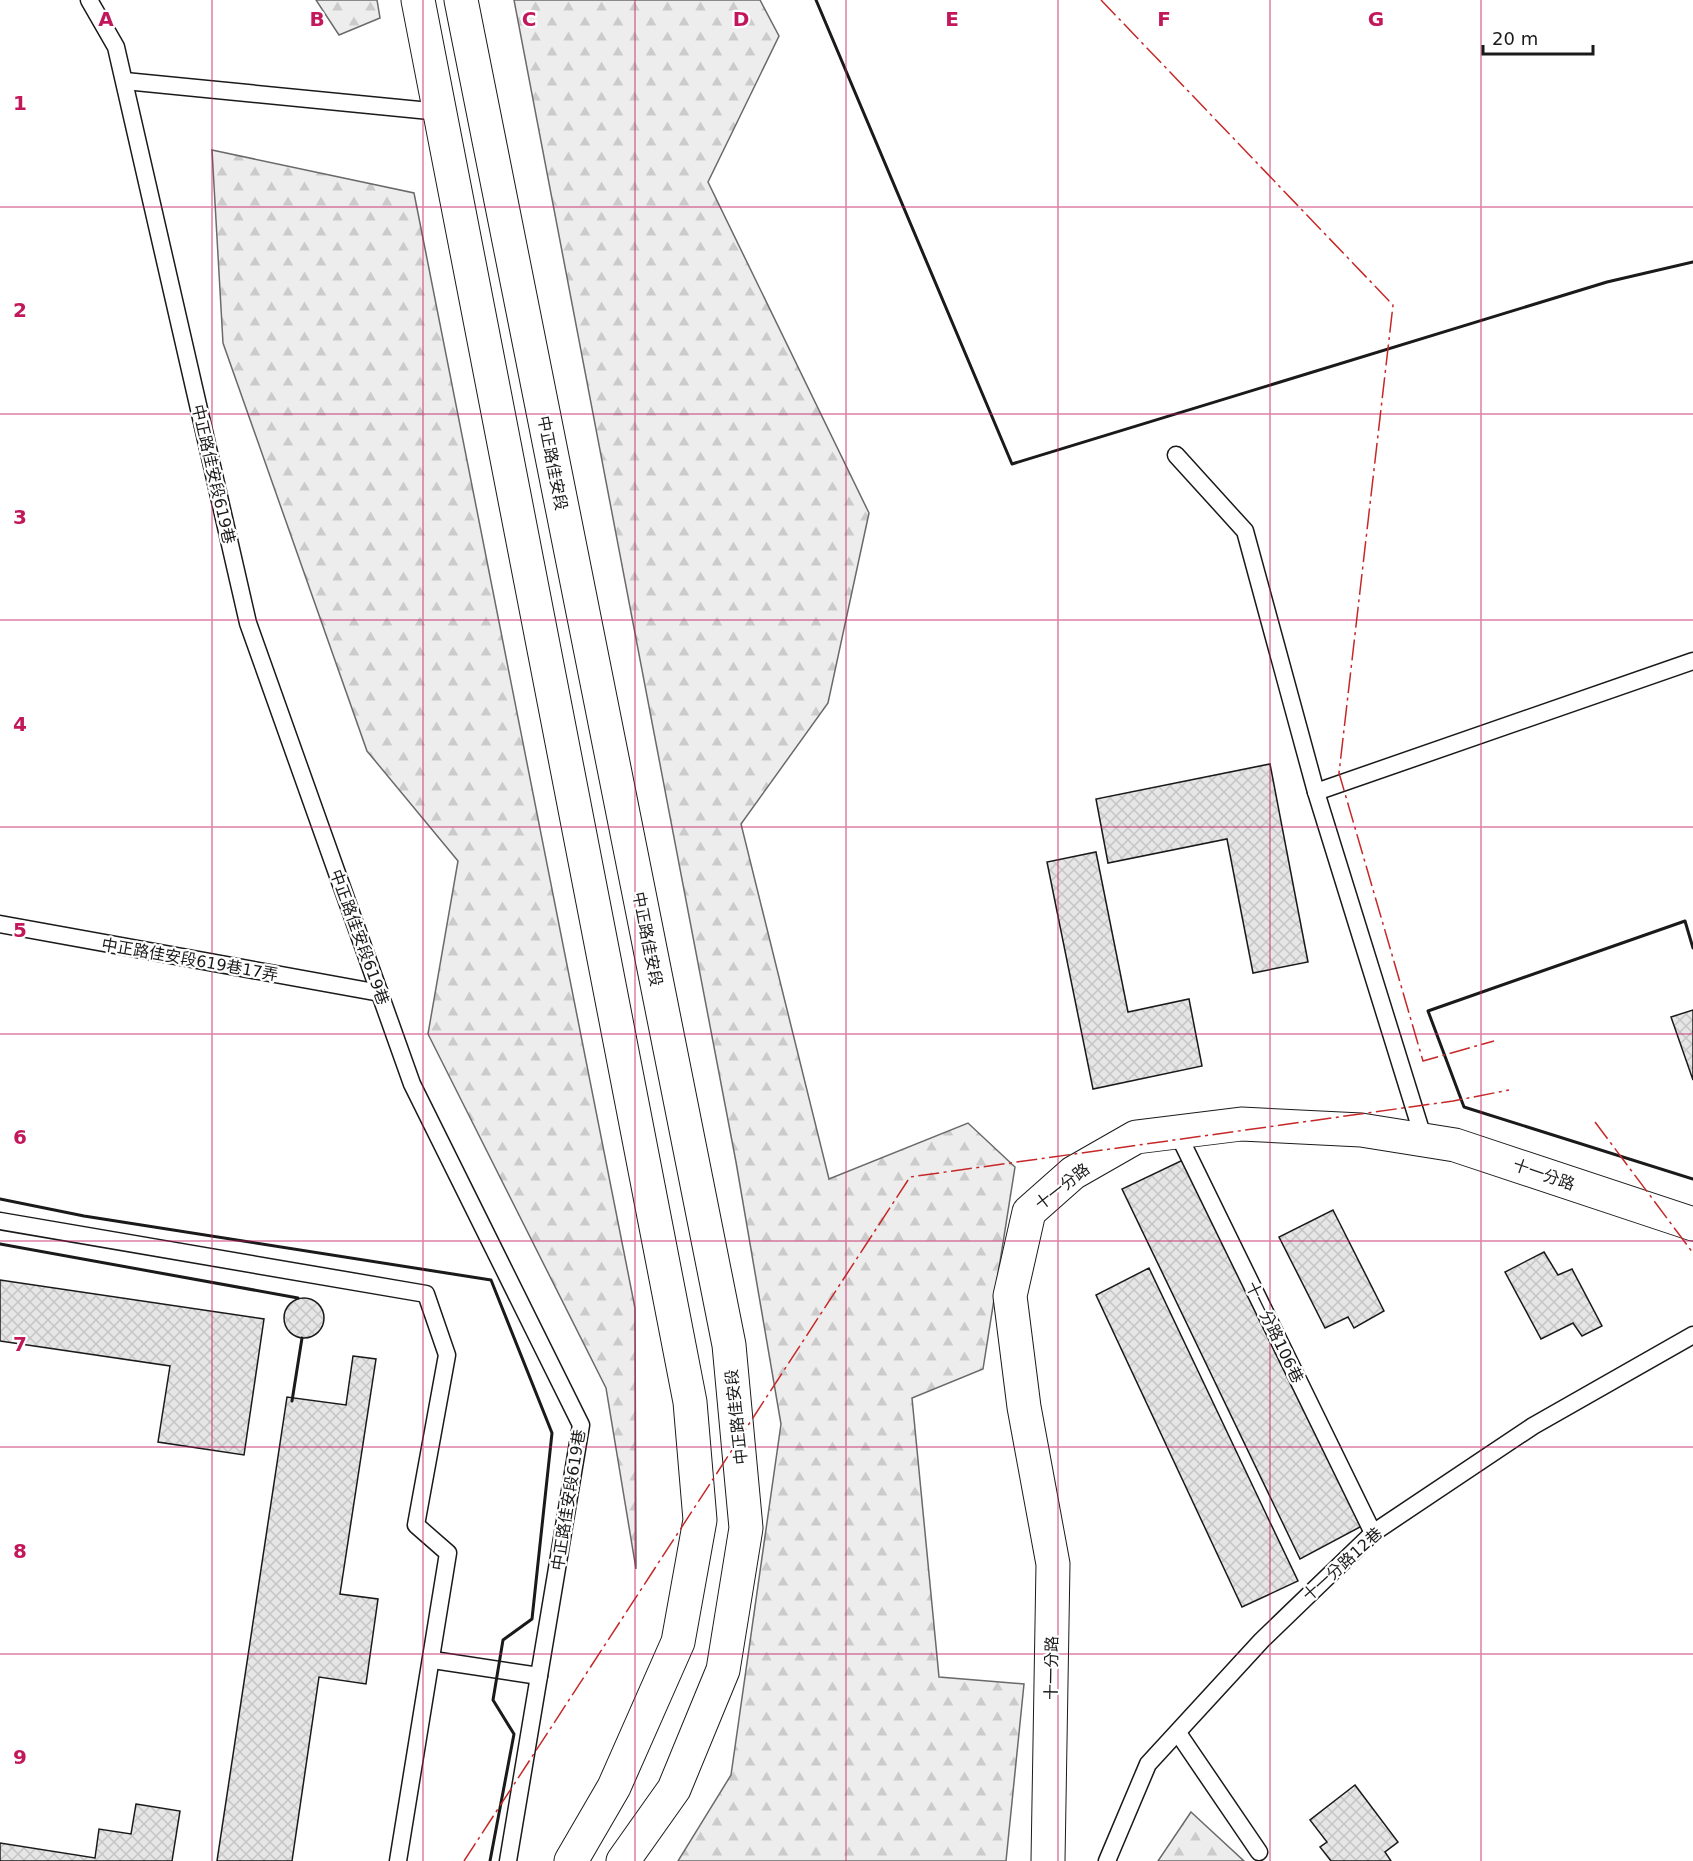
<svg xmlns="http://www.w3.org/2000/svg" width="1693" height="1861" viewBox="0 0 1693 1861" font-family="'DejaVu Sans','Noto Sans TC',sans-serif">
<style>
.forest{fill:url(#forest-firs);stroke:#6a6a6a;stroke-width:1.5}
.building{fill:url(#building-cross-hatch);stroke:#1a1a1a;stroke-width:1.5}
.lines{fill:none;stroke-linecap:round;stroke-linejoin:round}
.service-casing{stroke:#1a1a1a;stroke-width:19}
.minor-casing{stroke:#1a1a1a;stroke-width:35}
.secondary-casing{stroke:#1a1a1a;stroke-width:35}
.service{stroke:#fff;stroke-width:16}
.minor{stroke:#fff;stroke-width:33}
.secondary{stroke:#fff;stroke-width:33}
.wall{stroke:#1a1a1a;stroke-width:3}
.power{stroke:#c62828;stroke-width:1.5;stroke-dasharray:21 4.5 3 4.5;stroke-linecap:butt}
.grid{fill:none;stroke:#c2185b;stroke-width:1.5;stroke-opacity:0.55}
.labels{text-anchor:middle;stroke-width:4.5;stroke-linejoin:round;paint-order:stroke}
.street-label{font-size:16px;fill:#1a1a1a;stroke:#fff}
.grid-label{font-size:20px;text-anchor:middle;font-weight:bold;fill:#c2185b;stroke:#fff;stroke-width:4.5;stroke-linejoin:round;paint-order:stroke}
</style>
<defs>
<pattern id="forest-firs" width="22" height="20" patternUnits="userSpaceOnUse" patternTransform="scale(1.5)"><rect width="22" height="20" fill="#ededed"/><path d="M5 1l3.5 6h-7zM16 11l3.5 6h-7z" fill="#cbcbcb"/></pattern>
<pattern id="building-cross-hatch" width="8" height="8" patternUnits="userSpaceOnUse" patternTransform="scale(1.5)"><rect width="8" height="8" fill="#e6e6e6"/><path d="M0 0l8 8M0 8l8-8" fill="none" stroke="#c5c5c5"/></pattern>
</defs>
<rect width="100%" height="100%" fill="#fff"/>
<!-- forest -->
<g class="forest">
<polygon points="316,0 377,0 380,18 339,35"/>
<polygon points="514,0 760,0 779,36 708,182 869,513 828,703 741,824 829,1179 968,1123 1015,1167 983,1369 912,1398 939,1677 1024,1684 1006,1861 678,1861 731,1775 781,1424 736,1162"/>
<polygon points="212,150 414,193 635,1308 636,1569 606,1388 428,1034 458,861 367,751 223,343"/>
<polygon points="1191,1812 1244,1861 1158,1861"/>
</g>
<!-- building -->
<g class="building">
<polygon points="1270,764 1308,962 1253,973 1227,839 1108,863 1096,799"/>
<polygon points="1096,852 1128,1012 1189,999 1202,1066 1093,1089 1047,862"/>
<polygon points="1693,1010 1693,1080 1671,1017"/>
<polygon points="1185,1159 1362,1526 1300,1559 1122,1189"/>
<polygon points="1333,1210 1384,1311 1354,1328 1348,1317 1325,1328 1279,1237"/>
<polygon points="1544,1252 1558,1275 1572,1269 1602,1326 1582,1336 1573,1323 1541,1339 1505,1272"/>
<polygon points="1149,1268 1298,1581 1242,1607 1096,1295"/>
<polygon points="0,1280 264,1319 244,1455 158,1442 170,1366 0,1341"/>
<circle cx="304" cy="1318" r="20"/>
<polygon points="353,1356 376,1359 340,1594 378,1599 366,1684 319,1677 292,1861 217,1861 287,1397 346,1405"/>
<polygon points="1355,1785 1398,1842 1385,1852 1391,1861 1331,1861 1320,1847 1327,1842 1310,1820"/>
<polygon points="136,1804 180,1811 172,1861 0,1861 0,1843 95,1858 99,1829 131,1834"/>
</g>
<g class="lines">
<defs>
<g id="service">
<polyline points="89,0 116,47 248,623 412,1084 581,1425 508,1861"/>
<polyline points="125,81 440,112"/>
<polyline points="1176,455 1245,531 1316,792 1424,1140"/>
<polyline points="1316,792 1693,661"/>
<polyline points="0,924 380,993"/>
<polyline points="1177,1132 1373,1533"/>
<polyline points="0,1221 426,1294 447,1355 416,1525 448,1553 398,1861"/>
<polyline points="433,1660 539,1676"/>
<polyline points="1178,1733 1259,1852"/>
<polyline points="1107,1861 1148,1764 1262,1640 1373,1533 1533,1426 1693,1335"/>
</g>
<polyline id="minor" points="1048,1861 1053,1564 1024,1407 1010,1296 1029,1212 1073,1173 1136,1137 1241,1124 1361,1130 1455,1145 1693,1224"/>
<g id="secondary">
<polyline points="418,0 690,1402 700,1520 678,1642 614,1787 571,1861"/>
<polyline points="461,0 729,1345 746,1528 723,1670 674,1789 623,1861"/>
</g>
</defs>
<!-- service casing -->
<use href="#service" class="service-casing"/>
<!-- minor casing -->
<use href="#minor" class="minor-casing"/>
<!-- secondary casing -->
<use href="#secondary" class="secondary-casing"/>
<!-- service -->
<use href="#service" class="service"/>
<!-- minor -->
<use href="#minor" class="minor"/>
<!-- secondary -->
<use href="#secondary" class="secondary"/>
<!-- wall -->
<g class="wall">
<polyline points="816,0 1012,464 1607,282 1693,262"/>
<polyline points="1693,948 1685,921 1428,1011 1464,1107 1693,1179"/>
<polyline points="0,1199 84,1216 491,1280 552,1433 532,1619 503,1640 493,1700 514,1734 490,1861"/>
<polyline points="0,1244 298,1298"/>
<polyline points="292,1401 302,1338"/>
</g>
<!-- power -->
<g class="power">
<polyline points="1101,0 1393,305 1339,773 1423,1061 1494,1041"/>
<polyline points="1595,1122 1693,1253"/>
<polyline points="464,1861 910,1177 1453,1101 1509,1090"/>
</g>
</g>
<!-- grid -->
<path class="grid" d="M212,0V1861M423,0V1861M635,0V1861M846,0V1861M1058,0V1861M1270,0V1861M1481,0V1861M0,207H1693M0,414H1693M0,620H1693M0,827H1693M0,1034H1693M0,1241H1693M0,1447H1693M0,1654H1693"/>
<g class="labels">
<!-- street labels -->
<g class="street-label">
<text transform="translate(553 463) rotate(79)" y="6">中正路佳安段</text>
<text transform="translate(214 474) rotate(77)" y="6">中正路佳安段619巷</text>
<text transform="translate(360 937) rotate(70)" y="6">中正路佳安段619巷</text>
<text transform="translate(648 939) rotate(79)" y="6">中正路佳安段</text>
<text transform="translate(190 959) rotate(10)" y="6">中正路佳安段619巷17弄</text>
<text transform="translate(1544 1174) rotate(19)" y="6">十一分路</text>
<text transform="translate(1062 1186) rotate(-38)" y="6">十一分路</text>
<text transform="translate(1275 1332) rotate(64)" y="6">十一分路106巷</text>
<text transform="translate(736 1417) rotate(-96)" y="6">中正路佳安段</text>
<text transform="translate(568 1500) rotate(-81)" y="6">中正路佳安段619巷</text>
<text transform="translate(1342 1564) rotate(-42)" y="6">十一分路12巷</text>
<text transform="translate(1051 1668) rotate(-89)" y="6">十一分路</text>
</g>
</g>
<g class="grid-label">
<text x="106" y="26">A</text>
<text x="317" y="26">B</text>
<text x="529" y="26">C</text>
<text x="741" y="26">D</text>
<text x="952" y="26">E</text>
<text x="1164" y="26">F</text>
<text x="1376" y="26">G</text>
<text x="20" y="110">1</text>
<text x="20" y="317">2</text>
<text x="20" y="524">3</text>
<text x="20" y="731">4</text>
<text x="20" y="937">5</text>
<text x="20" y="1144">6</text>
<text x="20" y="1351">7</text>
<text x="20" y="1558">8</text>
<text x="20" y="1764">9</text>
</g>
<!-- scale -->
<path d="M1483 45v9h110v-9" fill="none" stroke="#1a1a1a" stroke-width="3"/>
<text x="1492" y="45" font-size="18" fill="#1a1a1a" stroke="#ffffff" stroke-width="4.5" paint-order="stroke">20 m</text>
</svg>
